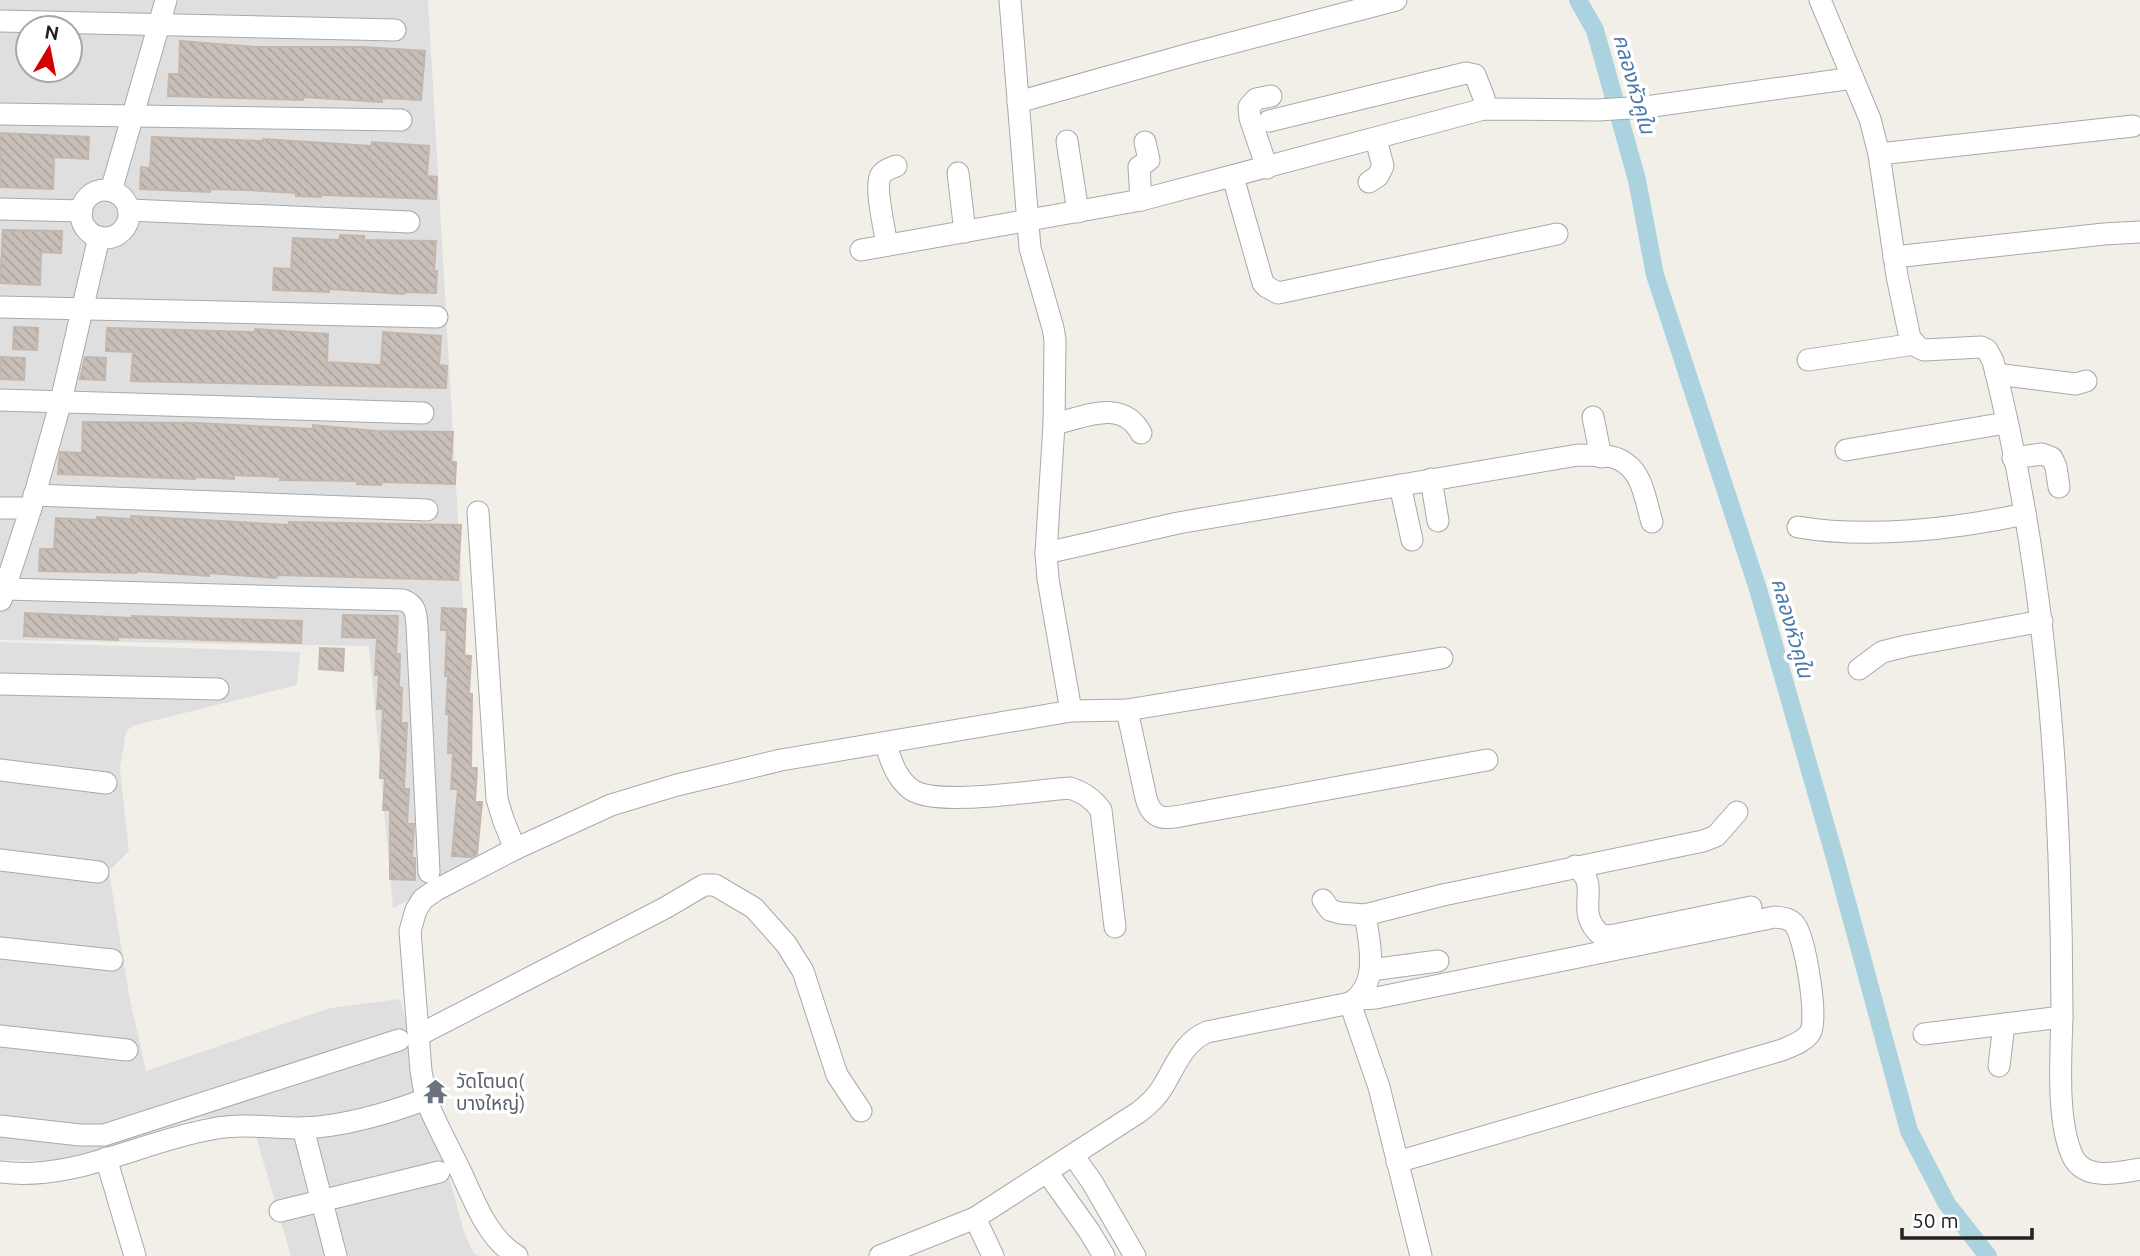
<svg xmlns="http://www.w3.org/2000/svg" width="2140" height="1256" viewBox="0 0 2140 1256" font-family="Ubuntu,'Noto Sans Thai',sans-serif">
<style>
.residential{fill:#e0dfdf;fill-rule:evenodd}
.lines{fill:none;stroke-linecap:round;stroke-linejoin:round}
.canal{stroke:#aad3df;stroke-width:18}
.building{fill:url(#building-back-hatch);stroke:#c4b6ab;stroke-width:2}
.minor-casing{stroke:#a9a9a9;stroke-width:23}
.minor{stroke:#fff;stroke-width:21}
.labels{text-anchor:middle;stroke-width:7;stroke-linejoin:round;paint-order:stroke}
.worship-label{font-size:19px;fill:#5b616d;stroke:#fff;text-anchor:start}
.water-label{font-size:21px;font-style:italic;fill:#4a7aab;stroke:#fff}
</style>
<defs>
<pattern id="building-back-hatch" width="6" height="6" patternUnits="userSpaceOnUse" patternTransform="scale(1.75)"><rect width="6" height="6" fill="#c7bfb8"/><path d="M-1 5l2 2M0 0l6 6M5-1l2 2" fill="none" stroke="#aba49e"/></pattern>
</defs>
<rect width="100%" height="100%" fill="#f2efe9"/>
<!-- residential -->
<g class="residential">
<path d="M0,0H428L478,865L393,908L369,646L0,640ZM28,28H70V70H28Z"/>
<polygon points="0,642 300,652 297,685 132,726 126,732 120,769 129,851 109,871 129,995 146,1071 330,1008 400,999 465,1235 474,1253 479,1256 291,1256 250,1116 197,1118 124,1142 57,1161 0,1160"/>
</g>
<g class="lines">
<!-- canal -->
<polyline class="canal" points="1578,0 1595,30 1637,180 1655,275 1758,589 1835,858 1909,1131 1947,1204 1988,1256"/>
</g>
<!-- building -->
<g class="building">
<polygon points="180,41 257,47 363,47 425,51 421,100 382,98 382,102 303,97 303,100 168,96 169,74 179,74"/>
<polygon points="0,133 89,137 88,159 54,157 53,189 0,187"/>
<polygon points="152,137 262,141 263,139 372,146 372,142 429,146 427,176 437,177 436,199 321,195 321,197 296,196 296,193 247,190 211,189 210,192 140,189 141,167 150,168"/>
<polygon points="3,230 62,231 61,253 41,252 40,285 0,283"/>
<polygon points="340,235 364,236 364,240 436,241 434,271 437,271 436,293 405,292 404,294 329,289 329,292 273,290 274,268 291,269 293,238 339,240"/>
<polygon points="14,327 38,328 37,350 13,349"/>
<polygon points="107,328 255,332 255,329 328,334 327,362 381,365 383,332 441,336 439,365 447,366 446,388 131,381 133,352 106,351"/>
<polygon points="1,357 25,358 24,380 0,379"/>
<polygon points="85,357 106,358 105,380 80,379"/>
<polygon points="83,422 196,423 313,429 313,425 377,431 453,432 451,462 456,462 455,484 382,482 381,485 357,484 357,481 280,480 281,477 234,475 234,479 195,477 195,479 58,474 60,452 82,453"/>
<polygon points="131,516 289,525 289,522 461,525 458,580 277,575 276,578 209,573 209,576 136,571 136,573 39,571 40,549 54,549 56,518 96,520 97,517 131,519"/>
<polygon points="442,608 466,609 464,655 471,656 469,694 472,694 471,768 477,768 475,802 482,802 477,854 471,857 452,856 458,789 451,789 453,753 448,753 449,715 446,714 448,676 445,676 447,630 441,630"/>
<polygon points="25,613 132,618 132,616 302,621 301,643 118,637 118,640 24,636"/>
<polygon points="343,615 398,616 396,654 400,654 399,687 402,688 401,723 407,723 404,789 409,789 407,824 414,824 412,858 415,858 415,880 390,879 390,810 383,810 385,778 380,778 383,709 377,709 379,675 375,675 377,638 342,637"/>
<polygon points="320,648 344,649 343,671 319,669"/>
</g>
<g class="lines">
<defs>
<g id="minor">
<path d="M1820,0L1870,119L1879,154L1897,276L1910,338L1918,347L1924,350L1981,347L1987,350L1993,361C2034,523 2053,690 2059,857C2061,910 2062,963 2062,1016C2061,1055 2056,1122 2073,1157C2085,1181 2119,1173 2140,1169"/>
<polyline points="0,21 395,30"/>
<polyline points="1018,102 1193,53 1396,0"/>
<polyline points="0,114 401,120"/>
<polyline points="1269,121 1466,73 1475,75 1484,98 1484,109"/>
<polyline points="1067,141 1078,212"/>
<polyline points="1879,154 2133,126"/>
<polyline points="1267,168 1250,118 1249,107 1256,99 1271,96"/>
<polyline points="958,173 965,232"/>
<polyline points="1233,177 1263,283 1267,287 1278,293 1557,234"/>
<polyline points="1369,182 1378,176 1383,166 1376,139"/>
<circle cx="105" cy="214" r="24"/>
<polyline points="111,191 166,0"/>
<polyline points="1141,200 1139,167 1149,160 1145,142"/>
<polyline points="0,209 82,211"/>
<polyline points="129,210 409,222"/>
<path d="M887,245C885,231 874,186 881,175C884,170 891,168 896,166"/>
<polyline points="861,250 1141,200 1484,109 1598,110 1646,107 1853,78"/>
<polyline points="1894,257 2104,234 2140,232"/>
<polyline points="0,307 437,317"/>
<polyline points="1808,360 1915,344"/>
<polyline points="1996,374 2076,384 2086,381"/>
<polyline points="0,400 423,413"/>
<polyline points="1593,417 1601,457"/>
<path d="M1054,424C1086,417 1122,398 1141,433"/>
<polyline points="1846,450 2006,423"/>
<polyline points="2013,458 2042,454 2052,458 2056,467 2059,487"/>
<polyline points="1431,479 1438,521"/>
<polyline points="1400,485 1412,540"/>
<polyline points="34,495 427,510"/>
<polyline points="0,508 31,508"/>
<polyline points="478,512 497,799 503,819 515,849"/>
<path d="M1798,527C1868,539 1955,529 2025,514"/>
<path d="M1046,553L1178,523L1578,455C1591,456 1607,454 1618,459C1643,469 1645,500 1652,522"/>
<path d="M5,589L403,600C416,605 416,613 417,626L429,872"/>
<polyline points="1,600 31,508 61,401 99,237"/>
<polyline points="1859,669 1882,652 1906,646 2042,621"/>
<polyline points="0,684 218,689"/>
<path d="M1127,710L1146,798C1153,824 1169,818 1191,814L1487,760"/>
<polyline points="1071,711 1127,710 1442,658"/>
<path d="M885,743C891,760 896,779 912,790C938,807 1036,790 1070,788C1084,793 1092,798 1101,810L1115,927"/>
<polyline points="0,770 106,783"/>
<polyline points="0,860 98,872"/>
<path d="M1575,866C1604,886 1572,910 1601,935L1610,936L1751,907"/>
<polyline points="1323,900 1330,910 1340,913 1365,915 1443,895 1703,841 1716,836 1737,812"/>
<polyline points="0,948 112,960"/>
<polyline points="1371,970 1438,961"/>
<path d="M1358,999L1376,998L1775,917C1783,918 1790,918 1795,925C1805,938 1819,1020 1810,1033C1804,1042 1791,1046 1782,1050L1397,1162"/>
<path d="M1350,1003C1380,985 1370,944 1365,915"/>
<polyline points="1924,1034 2062,1017"/>
<polyline points="419,1035 665,908 704,885 715,885 754,908 786,944 803,971 837,1075 861,1111"/>
<polyline points="0,1036 127,1050"/>
<polyline points="1999,1066 2004,1024"/>
<path d="M426,1099C435,1122 446,1142 457,1164C473,1196 485,1237 517,1256"/>
<polyline points="0,1126 80,1135 104,1135 399,1040"/>
<polyline points="303,1128 336,1256"/>
<polyline points="1073,1155 1092,1182 1135,1256"/>
<polyline points="106,1158 135,1256"/>
<path d="M0,1172C73,1182 142,1141 212,1129C242,1123 272,1128 302,1128C341,1127 390,1113 426,1099L421,1071L410,931L416,910L423,899L436,890L515,849L611,805L677,785L781,760L1071,711L1048,579L1046,553L1054,424L1055,340L1053,328L1030,248L1010,0"/>
<polyline points="1047,1172 1089,1231 1104,1256"/>
<polyline points="280,1211 439,1172"/>
<polyline points="975,1218 993,1256"/>
<path d="M880,1256L975,1218L1139,1112C1148,1105 1156,1098 1162,1088C1175,1067 1183,1042 1207,1032L1350,1003L1379,1087L1421,1256"/>
</g>
</defs>
<!-- minor casing -->
<use href="#minor" class="minor-casing"/>
<!-- minor -->
<use href="#minor" class="minor"/>
</g>
<!-- icons -->
<defs>
<symbol id="temple-bare" viewBox="-9 -9 18 18"><path d="M0-6L5-2H3V0L6.5 2.5H4V6H1.5V3h-3V6H-4V2.5H-6.5L-3 0V-2H-5Z" fill="#6b7280" stroke="#fff" stroke-width="2.5" paint-order="stroke"/></symbol>
</defs>
<g fill-rule="evenodd">
<use href="#temple-bare" x="418" y="1074" width="35" height="35"/>
</g>
<g class="labels">
<!-- worship labels -->
<g class="worship-label">
<text x="456" y="1088">วัดโตนด(<tspan x="456" dy="22">บางใหญ่)</tspan></text>
</g>
<!-- water labels -->
<g class="water-label">
<text transform="translate(1634 84) rotate(74)" y="7">คลองหัวคูใน</text>
<text transform="translate(1792 628) rotate(74)" y="7">คลองหัวคูใน</text>
</g>
</g>
<!-- north arrow -->
<g transform="translate(49 49) rotate(10)"><circle r="33" fill="#ffffff" stroke="#a7a7a7" stroke-width="2"/>
<path d="M0-5L12 26L0 18L-12 26Z" fill="#d40000"/>
<text y="-10" font-size="19" font-weight="bold" text-anchor="middle" fill="#222222">N</text>
</g>
<!-- scale -->
<path d="M1902 1228v10h130v-10" fill="none" stroke="#222222" stroke-width="3.5"/>
<text x="1912" y="1228" font-size="21" fill="#222222" stroke="#ffffff" stroke-width="5" paint-order="stroke">50 m</text>
</svg>
